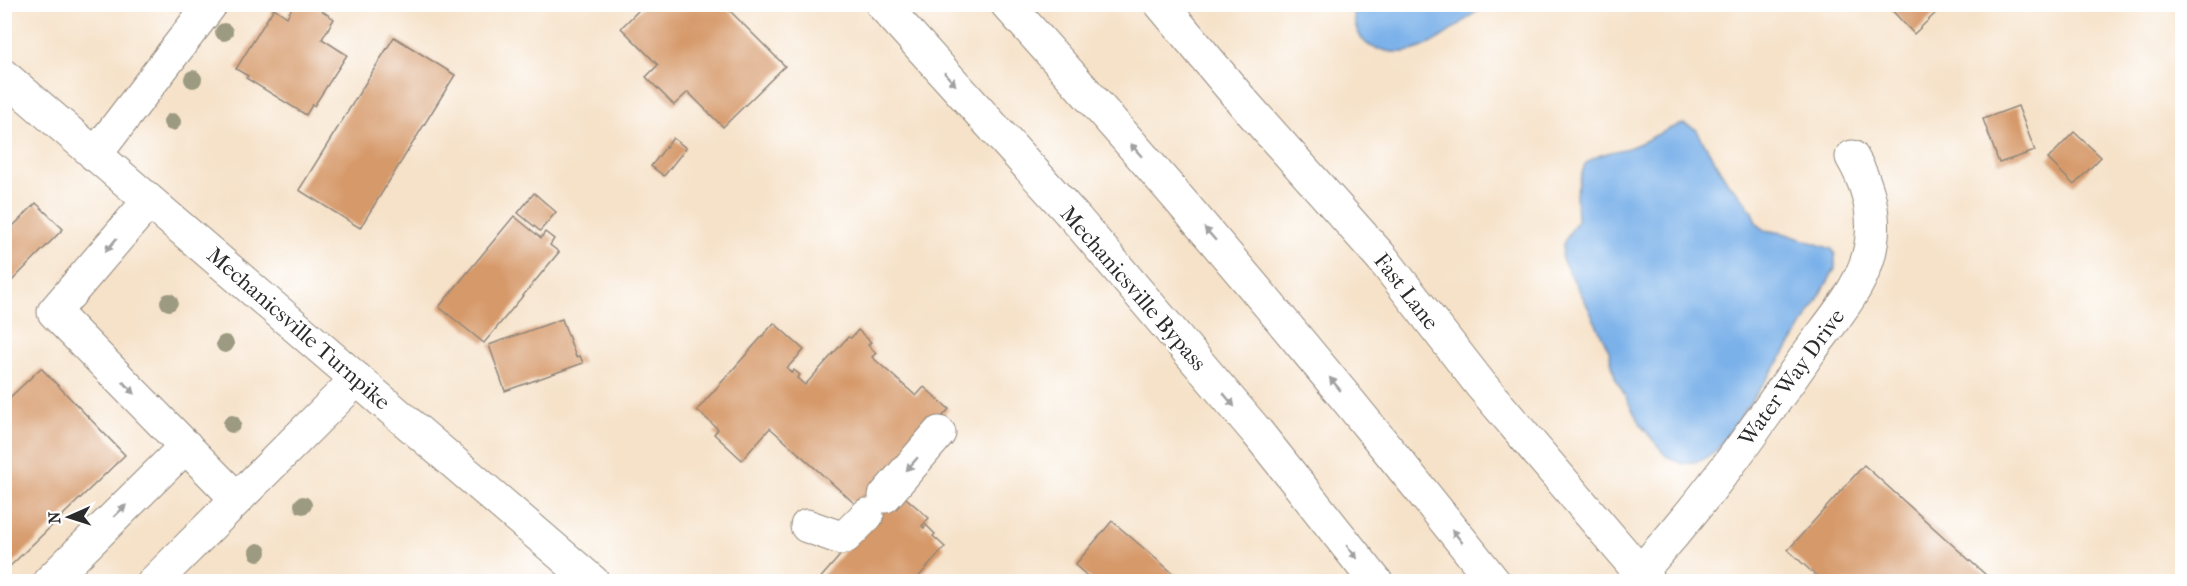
<svg xmlns="http://www.w3.org/2000/svg" width="2187" height="586" viewBox="0 0 2187 586" font-family="'IM FELL French Canon',serif">
<style>
.water{fill:#7ab1e9;stroke:#526e8a;stroke-width:1.5}
.building{fill:#d69969}
.lines{fill:none;stroke-linecap:round;stroke-linejoin:round}
.minor-casing{stroke:#90867a;stroke-width:35}
.major-casing{stroke:#90867a;stroke-width:35}
.highway-casing{stroke:#90867a;stroke-width:35}
.minor{stroke:#fff;stroke-width:33}
.major{stroke:#fff;stroke-width:33}
.highway{stroke:#fff;stroke-width:33}
.tree{fill:#9c9a81}
.oneway{fill:#a0a0a0}
.labels{text-anchor:middle;stroke-width:4.5;stroke-linejoin:round;paint-order:stroke}
.street-label{font-size:22px;fill:#2b2b2b;stroke:#fff}
</style>
<rect width="100%" height="100%" fill="#fff"/>
<filter id="ink" filterUnits="userSpaceOnUse"><feTurbulence type="fractalNoise" baseFrequency=".0167" numOctaves="2"/><feDisplacementMap in="SourceGraphic" scale="12" xChannelSelector="R" yChannelSelector="G"/><feConvolveMatrix kernelMatrix="1 2 1 2 8 2 1 2 1" color-interpolation-filters="sRGB"/></filter>
<filter id="wash" filterUnits="userSpaceOnUse"><feTurbulence type="fractalNoise" baseFrequency=".008" numOctaves="4" result="noise"/><feDisplacementMap in="SourceGraphic" scale="24" xChannelSelector="R" yChannelSelector="G"/><feGaussianBlur stdDeviation="1.35" result="paint"/><feColorMatrix in="noise" values="0 0 0 0 0 0 0 0 0 0 0 0 0 0 0 0 0 1.4 0 .05"/><feComposite in="paint" operator="in"/></filter>
<g filter="url(#wash)">
<rect width="100%" height="100%" fill="#f6e2c9"/>
<!-- water -->
<g class="water">
<path d="M1355,5V4L1485,5C1457,25 1421,62 1383,50C1374,48 1369,47 1363,40C1355,30 1353,17 1355,5Z"/>
<path d="M1684,124L1696,129L1728,183L1742,197L1752,212L1756,222L1764,230L1783,233L1832,249L1835,255V269L1794,340L1717,450L1702,460L1683,464L1666,456L1640,424L1615,377L1609,351L1584,299L1562,259L1563,244L1577,221L1576,193L1585,164C1598,153 1613,152 1628,148C1648,142 1664,128 1684,124Z"/>
</g>
<g id="blocks">
<!-- building -->
<g class="building">
<polygon points="294,4 312,4 334,19 322,39 347,55 314,106 312,105 306,115 246,78 248,76 236,69 274,8 287,17"/>
<polygon points="645,4 723,4 785,66 723,127 688,92 674,105 646,77 658,65 621,28"/>
<polygon points="1886,4 1945,4 1914,34"/>
<polygon points="394,37 455,75 360,228 299,190"/>
<polygon points="2018,106 2035,151 1999,163 1983,119"/>
<polygon points="2074,132 2101,157 2074,185 2048,159"/>
<polygon points="673,138 686,148 664,176 651,166"/>
<polygon points="534,193 556,212 540,231 518,213"/>
<polygon points="36,203 63,229 4,289 4,235"/>
<polygon points="514,216 541,238 545,232 554,239 550,245 559,252 484,343 439,307"/>
<polygon points="562,319 576,357 580,356 583,363 505,391 489,345"/>
<polygon points="774,323 804,350 787,368 792,373 794,370 800,375 797,378 805,385 848,337 851,338 858,330 871,342 868,345 876,353 872,357 916,396 924,387 949,409 941,418 898,491 929,518 922,526 924,528 926,525 935,534 933,536 945,547 914,582 817,582 872,519 770,428 742,460 714,434 718,429 697,410"/>
<polygon points="41,368 125,455 4,572 4,403"/>
<polygon points="1864,465 1987,576 1982,582 1823,582 1788,550"/>
<polygon points="1112,521 1183,582 1094,582 1075,565"/>
</g>
</g>
</g>
<g filter="url(#ink)">
<use href="#blocks" fill-opacity="0" stroke="#90867a" stroke-width="1.5"/>
<g class="lines">
<defs>
<g id="minor">
<polyline points="1161,4 1242,101 1382,258 1481,385 1648,582"/>
<polyline points="95,155 211,4"/>
<polyline points="149,201 54,312 237,499"/>
<polyline points="885,496 939,433"/>
<polyline points="807,526 841,538 845,537 867,515"/>
<path d="M1640,572C1703,504 1757,427 1810,351C1831,322 1858,292 1868,258C1878,223 1870,188 1852,157"/>
<polyline points="49,582 186,446"/>
<polyline points="154,582 357,379"/>
</g>
<polyline id="major" points="4,76 593,582"/>
<g id="highway">
<polyline points="882,4 1076,219 1257,432 1376,582"/>
<path d="M1007,4C1176,191 1338,384 1494,582"/>
</g>
</defs>
<!-- minor casing -->
<use href="#minor" class="minor-casing"/>
<!-- major casing -->
<use href="#major" class="major-casing"/>
<!-- highway casing -->
<use href="#highway" class="highway-casing"/>
<!-- minor -->
<use href="#minor" class="minor"/>
<!-- major -->
<use href="#major" class="major"/>
<!-- highway -->
<use href="#highway" class="highway"/>
</g>
<!-- trees -->
<g class="tree">
<circle cx="224" cy="32" r="9"/>
<circle cx="193" cy="79" r="9"/>
<circle cx="172" cy="122" r="9"/>
<circle cx="169" cy="302" r="9"/>
<circle cx="225" cy="344" r="9"/>
<circle cx="232" cy="424" r="9"/>
<circle cx="303" cy="505" r="9"/>
<circle cx="258" cy="552" r="9"/>
</g>
<!-- one-way arrows -->
<defs><path id="oneway-solid" d="M-6-.8H1V-3.2L6.5 0L1 3.2V.8H-6Z" transform="scale(1.5)"/></defs>
<g class="oneway">
<use href="#oneway-solid" transform="translate(950 79) rotate(48)"/>
<use href="#oneway-solid" transform="translate(1136 150) rotate(-131)"/>
<use href="#oneway-solid" transform="translate(1210 234) rotate(-131)"/>
<use href="#oneway-solid" transform="translate(111 245) rotate(130)"/>
<use href="#oneway-solid" transform="translate(1335 384) rotate(-130)"/>
<use href="#oneway-solid" transform="translate(129 388) rotate(45)"/>
<use href="#oneway-solid" transform="translate(1229 400) rotate(50)"/>
<use href="#oneway-solid" transform="translate(912 464) rotate(131)"/>
<use href="#oneway-solid" transform="translate(120 511) rotate(-44)"/>
<use href="#oneway-solid" transform="translate(1457 536) rotate(-128)"/>
<use href="#oneway-solid" transform="translate(1352 552) rotate(51)"/>
</g>
</g>
<g class="labels">
<!-- street labels -->
<g class="street-label">
<text transform="translate(1134 288) rotate(49)" y="8">Mechanicsville Bypass</text>
<text transform="translate(1407 291) rotate(52)" y="8">Fast Lane</text>
<text transform="translate(299 328) rotate(41)" y="8">Mechanicsville Turnpike</text>
<text transform="translate(1791 377) rotate(-54)" y="8">Water Way Drive</text>
</g>
</g>
<!-- margin -->
<rect width="2187" height="586" fill="none" stroke="#fff" stroke-width="24"/>
<!-- north arrow -->
<g transform="translate(69 517) rotate(267)" stroke="#ffffff" stroke-width="4.5" paint-order="stroke">
<path d="M0-4.5L10 22L0 15L-10 22Z" fill="#2b2b2b"/>
<text y="-9" font-size="16" font-weight="bold" text-anchor="middle" fill="#2b2b2b">N</text>
</g>
</svg>
